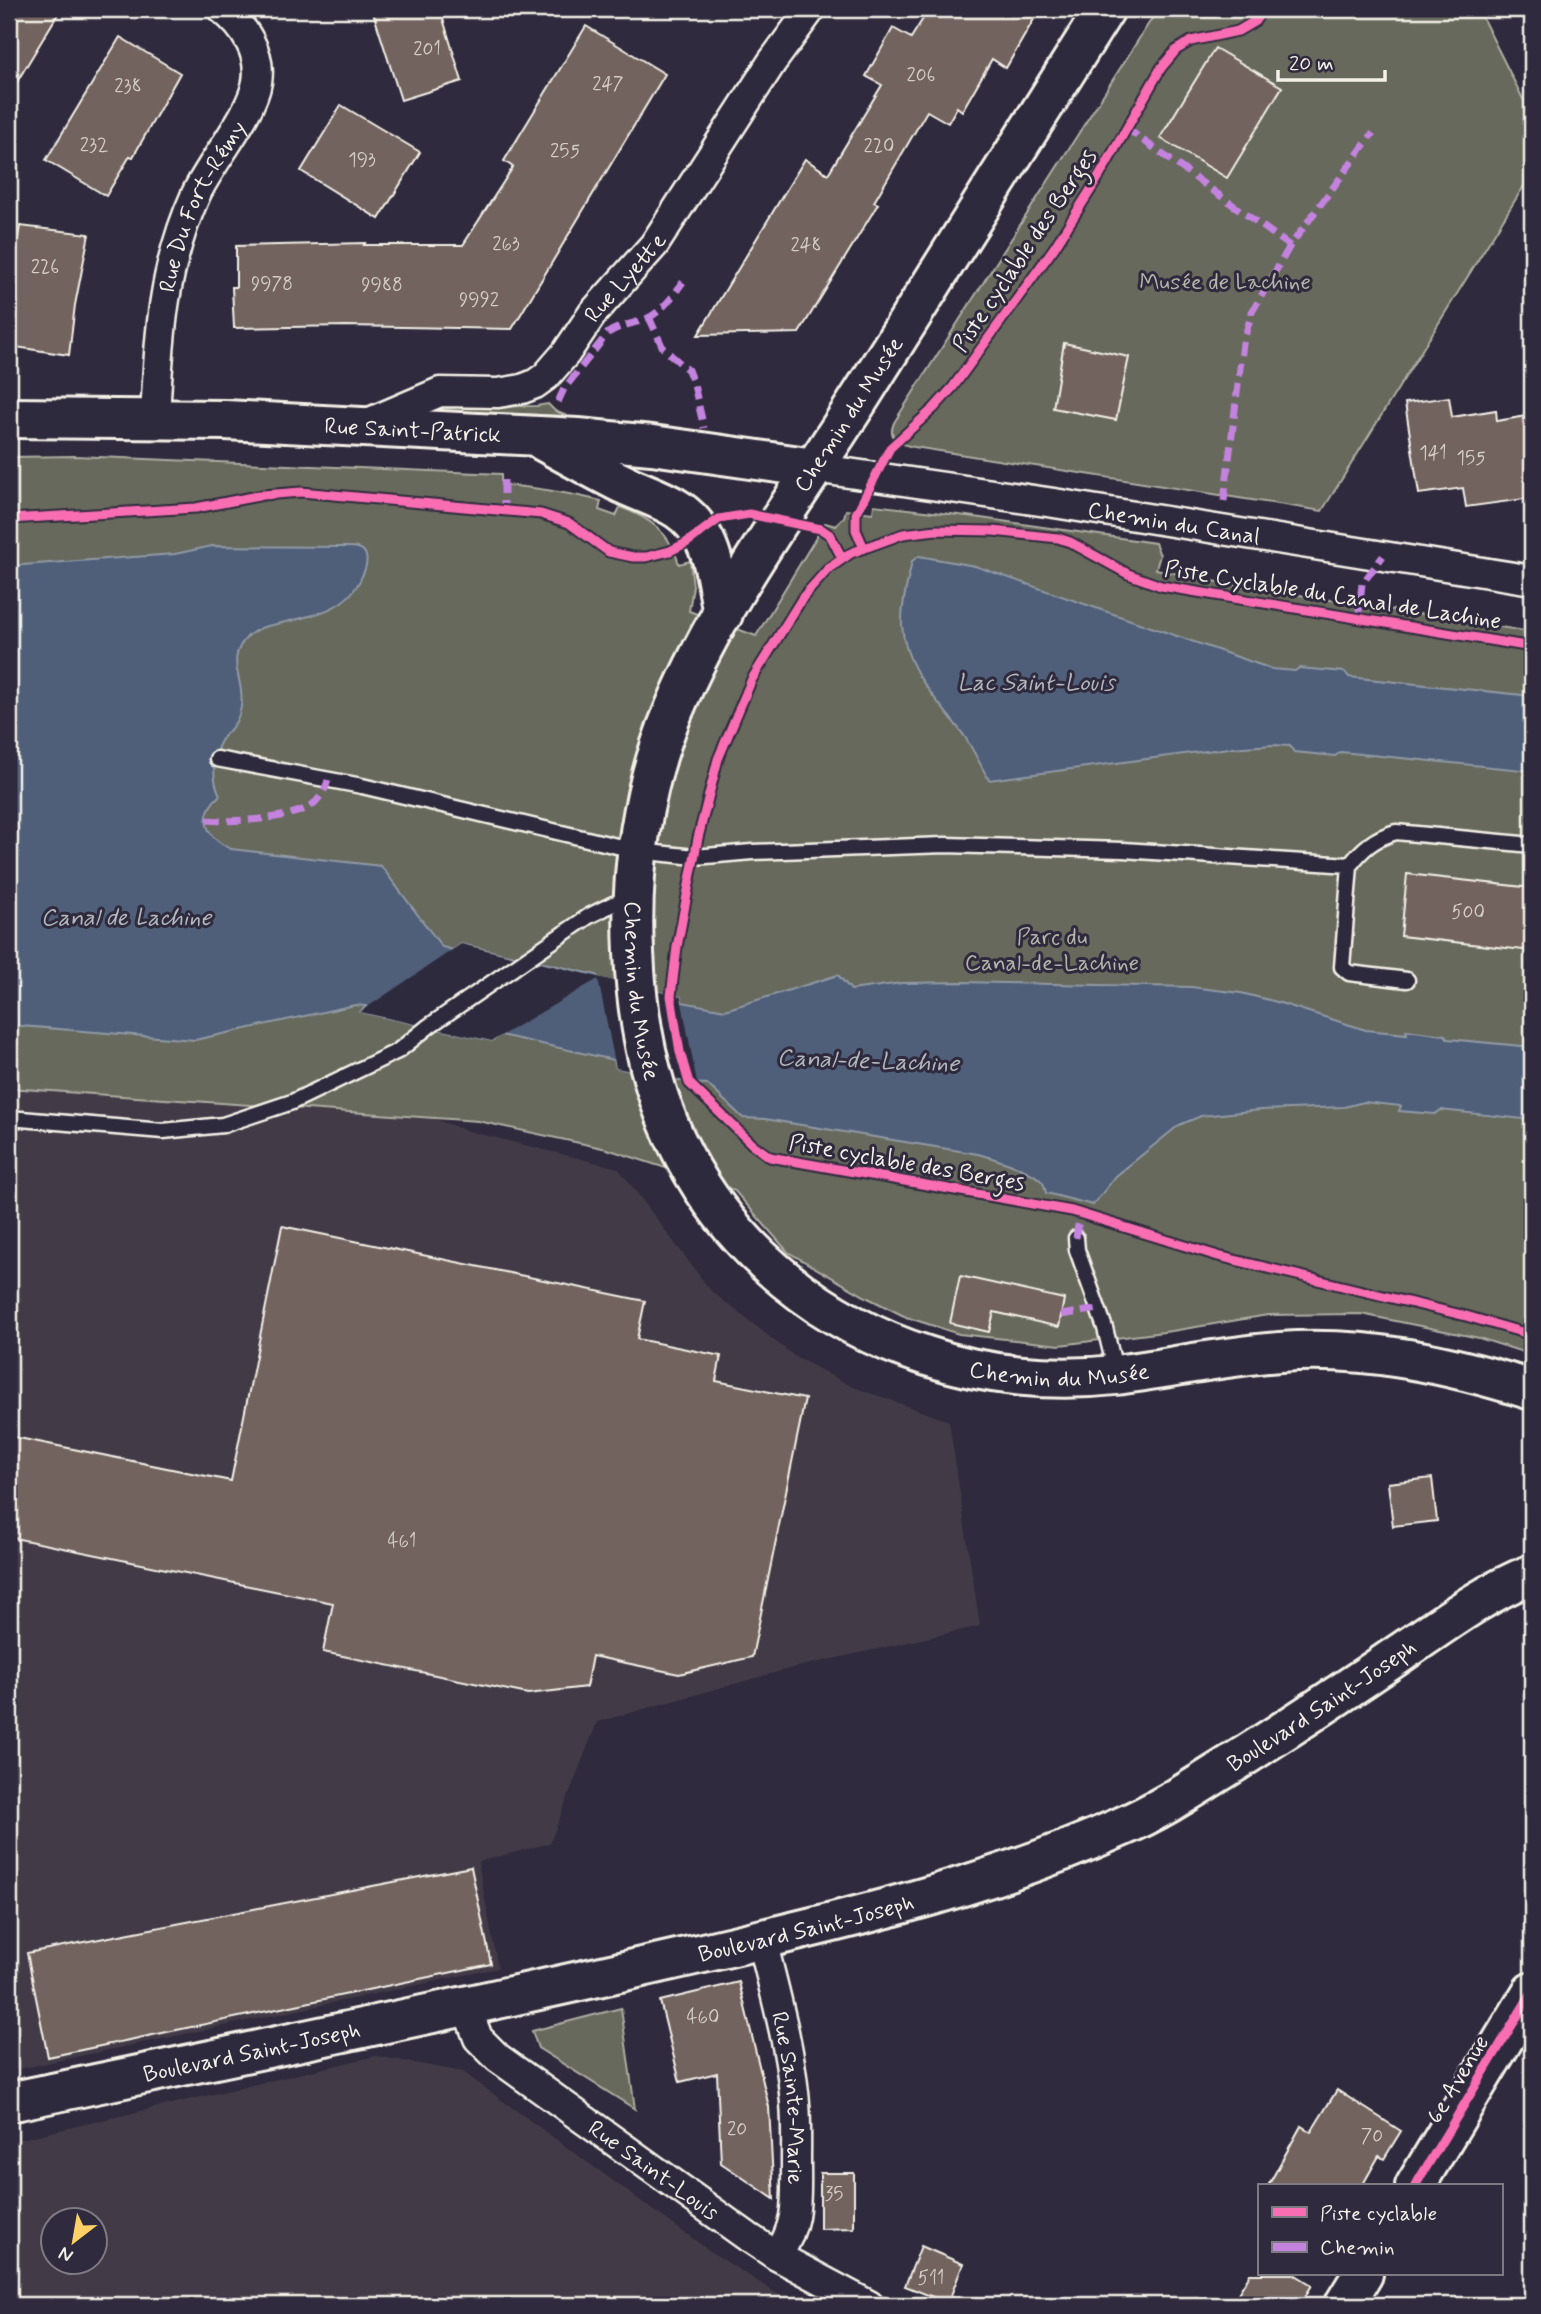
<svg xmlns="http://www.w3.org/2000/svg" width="1541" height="2314" viewBox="0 0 1541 2314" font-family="Mynerve,sans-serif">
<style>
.built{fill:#433b47;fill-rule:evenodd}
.green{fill:#66695b;stroke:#adada2;stroke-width:2}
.water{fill:#4f5f79;stroke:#9199a5;stroke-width:2}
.pier{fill:#2f2a3d}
.building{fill:#72635f;stroke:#f4f1e8;stroke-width:2}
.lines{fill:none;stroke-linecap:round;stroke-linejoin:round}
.lane-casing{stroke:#f4f1e8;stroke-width:19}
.street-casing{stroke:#f4f1e8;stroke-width:33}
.secondary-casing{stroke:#f4f1e8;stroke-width:44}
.lane{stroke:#2f2a3d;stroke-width:14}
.street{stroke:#2f2a3d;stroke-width:28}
.secondary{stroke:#2f2a3d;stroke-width:38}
.quiet{stroke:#c483df;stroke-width:7;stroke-dasharray:14 7;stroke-linecap:butt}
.cycleway-casing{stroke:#2f2a3d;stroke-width:13}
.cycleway{stroke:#f96db3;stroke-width:9}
.labels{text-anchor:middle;stroke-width:6;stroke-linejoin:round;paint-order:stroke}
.number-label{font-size:19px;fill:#d4cec6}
.street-label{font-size:23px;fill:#f4f1e8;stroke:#2f2a3d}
.park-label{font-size:23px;fill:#b4b4a9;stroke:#2f2a3d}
.water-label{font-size:24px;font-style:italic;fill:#b2b7bc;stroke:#2f2a3d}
</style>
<rect width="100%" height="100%" fill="#2f2a3d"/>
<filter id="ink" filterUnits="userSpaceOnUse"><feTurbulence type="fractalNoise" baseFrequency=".0143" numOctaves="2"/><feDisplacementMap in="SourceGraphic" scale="14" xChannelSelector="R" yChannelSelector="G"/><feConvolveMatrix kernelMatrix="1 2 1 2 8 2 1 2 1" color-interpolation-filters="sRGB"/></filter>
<g filter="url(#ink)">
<!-- built -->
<g class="built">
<polygon points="206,1051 395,1105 468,1131 618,1168 711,1291 794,1356 853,1387 949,1421 980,1626 792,1668 597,1722 550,1843 478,1862 498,1968 9,2071 9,1089"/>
<path d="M376,2056L463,2072L711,2252L795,2305H9V2142ZM52,2220H94V2262H52Z"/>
</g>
<!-- green -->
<g class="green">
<path d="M1158,9H1478L1532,117V173L1322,511L914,447C898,444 886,437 895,421Z"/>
<polygon points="548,404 555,411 567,416 441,411 442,407 536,406"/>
<path d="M75,456L501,474V485C536,487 568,493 601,501L599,510L616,516L620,507C650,518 670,532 679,564L690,561L693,586L689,611L756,636L825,523L836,526L844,517L846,510L873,513L874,505L967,516L1155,543L1160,555L1156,569L1200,579L1532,632V1355L1479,1338L1361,1314L1268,1315L1172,1331L1060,1345L959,1334L906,1317L866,1297L788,1252L734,1190L607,1149L478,1121L9,1088V457Z"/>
<polygon points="621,2008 635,2109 538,2048 532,2031"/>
</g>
<!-- water -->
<g class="water">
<path d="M212,546L343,547C351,547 364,546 366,556C368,563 365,570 362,576C348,611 311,616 277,624C266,626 257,628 248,636C223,661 246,679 241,707C239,719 234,726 226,734C212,749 211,778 220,795C197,816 205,837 231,849L381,866L442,947L453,950L461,944L470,946L597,975L598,978L681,997L682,1002L725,1010L838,975L851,990L902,983L962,982L1191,987L1241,993L1277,1002L1366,1030L1407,1034L1406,1030L1445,1035L1448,1039L1532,1047V1120L1441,1110L1435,1114L1399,1111L1401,1106L1364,1102L1344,1107L1261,1110L1201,1116L1179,1125L1116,1176L1093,1205L1046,1193C1045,1189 1045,1185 1042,1182C1033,1170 993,1158 978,1154L765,1119L743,1118L707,1084L689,1083L616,1068L614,1060L501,1035L492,1041L360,1012L366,1006L355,1005L195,1040L9,1025V566L175,554Z"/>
<path d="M919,556L975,566L1272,669L1295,671L1299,668L1345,672L1349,677L1532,696V771L1341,752L1335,756L1294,752L1290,746L1273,745L1229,748L989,780C981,766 974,751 965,737C940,702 905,672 902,625C901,604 908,581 912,561Z"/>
</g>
<!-- pier -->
<polygon class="pier" points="461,944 681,997 697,1083 616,1068 598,979 492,1041 360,1012"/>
<!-- building -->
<g class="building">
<polygon points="9,9 61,9 9,95"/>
<polygon points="372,9 440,9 462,81 401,100"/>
<polygon points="929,9 1017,9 1034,19 1006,68 992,59 962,111 957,107 948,123 927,111 874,202 878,204 799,333 698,335 805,159 828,174 882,85 866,76 893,28 911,38"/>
<polygon points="586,26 665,74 512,329 347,326 234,328 232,287 236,287 236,246 365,243 364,245 463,245 513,167 504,161"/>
<polygon points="120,37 180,73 133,157 130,156 106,196 46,160"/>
<polygon points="1215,48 1282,87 1227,178 1160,138"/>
<polygon points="341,105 420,152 379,219 301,171"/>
<polygon points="20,226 89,234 75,305 69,355 9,346 9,285"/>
<polygon points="1064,343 1129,357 1116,420 1053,408"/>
<polygon points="1449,397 1452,417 1496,410 1497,421 1532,415 1532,498 1466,507 1463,488 1419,494 1405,403"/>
<polygon points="1407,874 1532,888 1532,951 1401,936"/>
<polygon points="282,1226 645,1301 637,1339 721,1356 716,1381 805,1399 752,1657 679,1674 592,1656 586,1687 528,1694 323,1652 333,1603 9,1537 9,1436 231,1481"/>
<polygon points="960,1276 1064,1299 1059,1327 994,1312 989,1332 950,1323"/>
<polygon points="1432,1478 1437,1521 1393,1526 1388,1483"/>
<polygon points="471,1867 491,1964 48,2057 27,1953"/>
<polygon points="739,1982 769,2107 774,2199 721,2163 717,2073 680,2082 660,2001"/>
<polygon points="1337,2090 1401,2131 1384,2159 1379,2156 1362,2186 1268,2186 1301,2126 1311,2132"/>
<polygon points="820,2173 854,2173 854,2228 820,2229"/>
<polygon points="921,2246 963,2264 948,2303 905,2286"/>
<polygon points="1250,2274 1294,2274 1312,2285 1300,2305 1231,2305"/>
</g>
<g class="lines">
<defs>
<g id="lane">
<polyline points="217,759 362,786 638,851 695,857 752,852 945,845 1123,850 1350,865 1342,967 1349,973 1407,980"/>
<path d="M1350,865C1363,848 1375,838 1396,832L1532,845"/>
<polyline points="9,1118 163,1131 223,1125 292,1102 398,1051 429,1026 589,916 613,904 630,899"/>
<polyline points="1076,1238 1077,1250 1105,1328 1116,1373"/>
</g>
<g id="street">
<path id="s1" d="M155,418C159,338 162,269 196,194C211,162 252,114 257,82C262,53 244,26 222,9"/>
<path id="s2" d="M363,425L440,392L498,393L522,389L535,384L546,376L566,353L593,313L654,245L772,62L811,9"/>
<path id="s3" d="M814,468L1054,503L1532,580"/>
<path id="s4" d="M762,1940C774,1990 789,2042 794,2093C797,2116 796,2140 796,2163C796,2200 799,2224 777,2256"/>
<path id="s5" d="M467,2008L478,2038L498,2058L748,2237L777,2256L869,2305"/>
</g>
<g id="secondary">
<path id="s6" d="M1105,9C1024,138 942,267 861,396C796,499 720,599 673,712C642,786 630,872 634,952C637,1023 650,1093 684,1156C735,1253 823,1323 927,1356C986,1376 1053,1382 1115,1375C1170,1368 1225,1356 1280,1352C1368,1346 1449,1364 1532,1390"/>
<path id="s7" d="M9,418L225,420L578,438L652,445L814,468"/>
<path d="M543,441C568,455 593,469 619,482C653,499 686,502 705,541C716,563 718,590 723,614"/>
<path id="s8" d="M9,2102C220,2058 431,2015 642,1967C803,1930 969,1895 1121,1827C1161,1810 1198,1785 1235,1762C1290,1727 1345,1691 1399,1654C1442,1625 1484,1593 1532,1574"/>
<polyline points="1415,2186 1532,1992"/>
<polyline points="1344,2305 1363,2274"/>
</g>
</defs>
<!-- lane casing -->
<use href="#lane" class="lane-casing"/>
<!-- street casing -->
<use href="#street" class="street-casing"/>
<!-- secondary casing -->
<use href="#secondary" class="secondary-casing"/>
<!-- lane -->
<use href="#lane" class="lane"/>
<!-- street -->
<use href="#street" class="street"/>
<!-- secondary -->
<use href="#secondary" class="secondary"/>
<!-- quiet -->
<g class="quiet">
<polyline points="1126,128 1290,246 1373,133"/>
<polyline points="649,317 663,348 688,370 694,385 704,428"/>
<path d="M558,402L564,389L608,333C620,325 633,324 646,319C662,312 673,296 683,282"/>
<polyline points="504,480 504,509"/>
<polyline points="1224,501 1243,343 1252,312 1290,246"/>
<polyline points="1358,619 1362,584 1383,556"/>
<path d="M207,820C233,822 281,820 305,809C317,804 325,792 328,780"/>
<polyline points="1076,1238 1080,1213"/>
<polyline points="1061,1315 1099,1309"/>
</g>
<defs>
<g id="cycleway">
<polyline points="9,519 196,508 263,495 301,492 541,514 569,523 609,552 633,557 646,557 670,551 686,543 719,519 749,514 821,529 830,535 842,558"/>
<polyline points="864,548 856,530 856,514 890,448 934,408 953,387 1054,248 1100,175 1161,68 1176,50 1191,41 1238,31 1255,21 1263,9"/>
<polyline points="1532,647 1161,586 1128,574 1070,542 1058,538 993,531 936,530 903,534 851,553 828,569 803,597 752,679 718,759 698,838 677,947 671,996 680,1052 689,1083 752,1144 770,1157 1072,1211 1218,1256 1466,1316 1532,1335"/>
<polyline points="1415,2186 1532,1992"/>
</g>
</defs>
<!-- cycleway casing -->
<use href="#cycleway" class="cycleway-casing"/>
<!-- cycleway -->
<use href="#cycleway" class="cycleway"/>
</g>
</g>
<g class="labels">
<!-- number labels -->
<g class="number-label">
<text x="427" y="55">201</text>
<text x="921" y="81">206</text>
<text x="608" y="90">247</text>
<text x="128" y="92">238</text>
<text x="94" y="151">232</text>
<text x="879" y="152">220</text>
<text x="565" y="157">255</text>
<text x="362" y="166">193</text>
<text x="506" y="250">263</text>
<text x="806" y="251">248</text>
<text x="45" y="273">226</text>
<text x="272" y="290">9978</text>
<text x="382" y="291">9988</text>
<text x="479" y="306">9992</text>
<text x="1433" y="459">141</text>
<text x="1471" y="464">155</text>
<text x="1468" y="918">500</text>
<text x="402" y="1547">461</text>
<text x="703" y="2023">460</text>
<text x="737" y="2135">20</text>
<text x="1372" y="2142">70</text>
<text x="834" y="2200">35</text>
<text x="931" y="2284">511</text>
</g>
<!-- street labels -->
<g class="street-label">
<text dy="8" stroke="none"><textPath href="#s1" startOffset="220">Rue Du Fort-Rémy</textPath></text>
<text transform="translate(1024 250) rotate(-56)" y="8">Piste cyclable des Berges</text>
<text dy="8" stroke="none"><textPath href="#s2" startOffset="320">Rue Lyette</textPath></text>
<text transform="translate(848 414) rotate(-57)" y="8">Chemin du Musée</text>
<text dy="8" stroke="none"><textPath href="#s7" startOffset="404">Rue Saint-Patrick</textPath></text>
<text dy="8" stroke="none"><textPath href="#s3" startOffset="364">Chemin du Canal</textPath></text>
<text transform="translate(1333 594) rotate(9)" y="8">Piste Cyclable du Canal de Lachine</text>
<text dy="8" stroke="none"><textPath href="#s6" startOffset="1110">Chemin du Musée</textPath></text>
<text transform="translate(907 1162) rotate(10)" y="8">Piste cyclable des Berges</text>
<text dy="8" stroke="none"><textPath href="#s6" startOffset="1740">Chemin du Musée</textPath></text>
<text dy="8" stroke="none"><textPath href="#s8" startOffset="1382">Boulevard Saint-Joseph</textPath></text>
<text dy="8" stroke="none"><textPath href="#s8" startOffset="816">Boulevard Saint-Joseph</textPath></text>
<text dy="8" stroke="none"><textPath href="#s8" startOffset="248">Boulevard Saint-Joseph</textPath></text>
<text transform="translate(1457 2079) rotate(-59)" y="8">6e Avenue</text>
<text dy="8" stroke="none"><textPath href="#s4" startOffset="161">Rue Sainte-Marie</textPath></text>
<text dy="8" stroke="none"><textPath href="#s5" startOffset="252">Rue Saint-Louis</textPath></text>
</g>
<!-- park labels -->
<g class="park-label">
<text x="1225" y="289">Musée de Lachine</text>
<text x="1052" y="944">Parc du<tspan x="1052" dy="26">Canal-de-Lachine</tspan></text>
</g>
<!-- water labels -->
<g class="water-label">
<text x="1036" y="690">Lac Saint-Louis</text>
<text x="126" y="925">Canal de Lachine</text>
<text transform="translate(868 1060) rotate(2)" y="8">Canal-de-Lachine</text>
</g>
</g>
<!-- margin -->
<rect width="1541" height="2314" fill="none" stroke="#2f2a3d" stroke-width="35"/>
<rect x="18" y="18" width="1506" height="2279" fill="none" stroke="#f4f1e8" stroke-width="2.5" filter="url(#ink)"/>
<!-- legend -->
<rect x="1258" y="2184" width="245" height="91" fill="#2f2a3d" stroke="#7e7a81" stroke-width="2"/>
<rect x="1272" y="2207" width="35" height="10" fill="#f96db3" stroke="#7e7a81" stroke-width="2"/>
<text x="1320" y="2220" font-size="21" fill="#f4f1e8">Piste cyclable</text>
<rect x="1272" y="2242" width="35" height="10" fill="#c483df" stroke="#7e7a81" stroke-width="2"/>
<text x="1320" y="2254" font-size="21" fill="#f4f1e8">Chemin</text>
<!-- north arrow -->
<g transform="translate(74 2241) rotate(211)"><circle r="33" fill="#2f2a3d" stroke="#7e7a81" stroke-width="2"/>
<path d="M0-5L12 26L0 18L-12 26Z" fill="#ffd166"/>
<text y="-10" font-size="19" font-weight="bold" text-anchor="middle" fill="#f4f1e8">N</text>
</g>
<!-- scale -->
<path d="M1278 70v10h107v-10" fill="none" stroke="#f4f1e8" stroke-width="3.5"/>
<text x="1289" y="70" font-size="21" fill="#f4f1e8" stroke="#2f2a3d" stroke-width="5" paint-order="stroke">20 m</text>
</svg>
